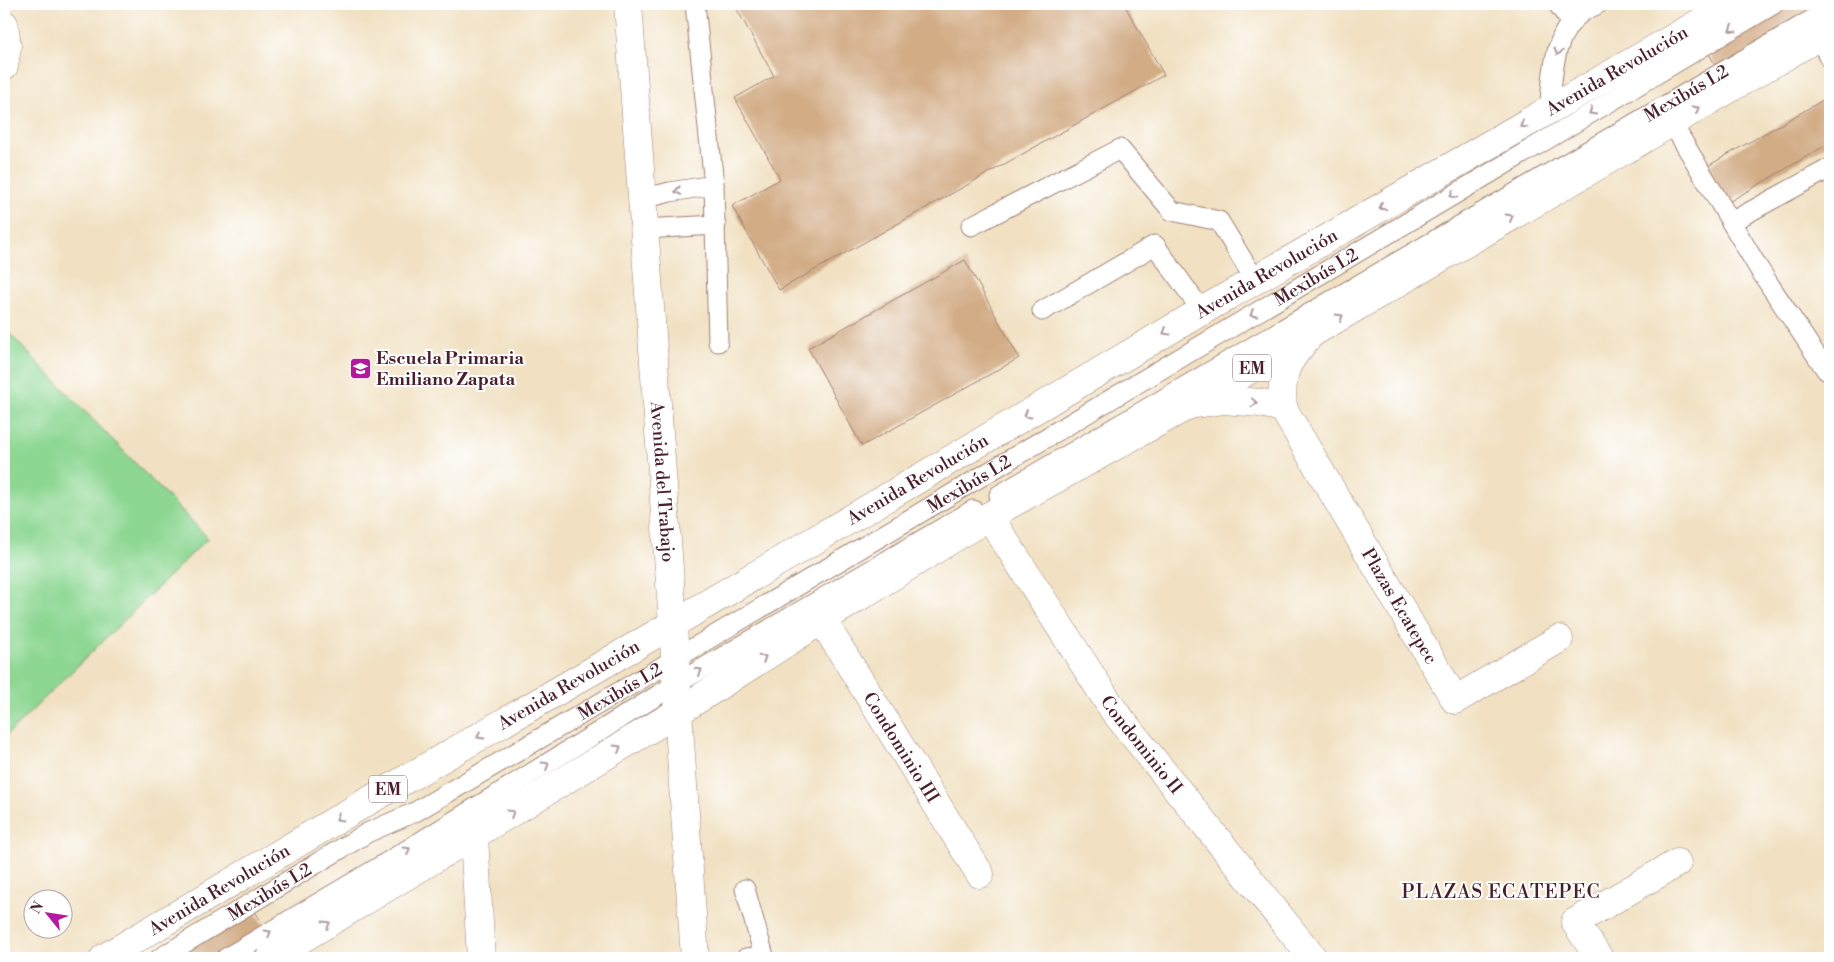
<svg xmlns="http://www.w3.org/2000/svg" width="1834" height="962" viewBox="0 0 1834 962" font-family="'Libre Bodoni',serif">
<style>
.green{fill:#8dd793;stroke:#6c7b5f}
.building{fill:#d2ac85}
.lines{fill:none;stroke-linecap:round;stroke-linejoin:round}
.lane-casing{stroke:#9e8076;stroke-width:21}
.street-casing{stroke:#9e8076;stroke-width:29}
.secondary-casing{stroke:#9e8076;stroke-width:29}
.primary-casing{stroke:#9e8076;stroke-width:29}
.lane{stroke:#fff;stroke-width:19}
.street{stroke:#fff;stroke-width:28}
.secondary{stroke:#fff;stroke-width:28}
.primary{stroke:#fff;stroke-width:28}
.oneway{stroke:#ae9aa0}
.labels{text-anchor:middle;stroke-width:4;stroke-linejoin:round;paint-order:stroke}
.shield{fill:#fff;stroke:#80626b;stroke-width:1}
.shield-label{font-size:16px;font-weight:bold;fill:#4a1f2b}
.street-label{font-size:18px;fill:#4a1f2b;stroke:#fff}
.poi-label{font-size:18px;font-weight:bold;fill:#4a1f2b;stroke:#fff;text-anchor:start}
.neighbourhood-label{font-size:19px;letter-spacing:1px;fill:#4a1f2b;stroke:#fff}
</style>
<rect width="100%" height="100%" fill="#fff"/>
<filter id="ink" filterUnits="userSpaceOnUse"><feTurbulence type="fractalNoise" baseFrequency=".02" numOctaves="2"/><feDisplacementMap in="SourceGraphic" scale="10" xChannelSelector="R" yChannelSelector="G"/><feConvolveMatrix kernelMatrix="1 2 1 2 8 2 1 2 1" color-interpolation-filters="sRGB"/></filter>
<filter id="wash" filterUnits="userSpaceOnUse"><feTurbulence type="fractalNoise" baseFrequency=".0096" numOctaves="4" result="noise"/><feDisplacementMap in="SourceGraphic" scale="20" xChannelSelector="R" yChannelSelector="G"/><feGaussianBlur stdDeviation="1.12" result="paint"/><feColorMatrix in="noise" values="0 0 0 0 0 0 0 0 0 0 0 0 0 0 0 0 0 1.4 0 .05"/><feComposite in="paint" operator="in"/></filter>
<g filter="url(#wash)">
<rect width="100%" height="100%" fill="#f1e1c2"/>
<!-- green -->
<polygon class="green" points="4,328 208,538 4,738"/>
<g id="blocks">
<!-- building -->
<g class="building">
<polygon points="734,4 1124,4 1164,75 779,290 732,206 780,179 735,98 774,76"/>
<polygon points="1779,4 1830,4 1720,73 1705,47"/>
<polygon points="1830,96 1830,143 1727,203 1706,167"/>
<polygon points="965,260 1019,358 862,446 808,348"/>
<polygon points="251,905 267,931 220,958 160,958"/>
</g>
</g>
</g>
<g filter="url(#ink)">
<use href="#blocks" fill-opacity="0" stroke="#9e8076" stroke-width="1"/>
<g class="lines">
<defs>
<g id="lane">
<polyline points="695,4 714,185 718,342"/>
<polyline points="1558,4 1571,23"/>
<polyline points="1819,37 1830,59"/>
<path d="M1549,110C1553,77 1552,34 1581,13C1586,9 1593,7 1598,4"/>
<polyline points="1672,123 1759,269 1826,370 1830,372"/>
<polyline points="642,199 670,192 714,185"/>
<polyline points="1731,222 1830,168"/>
<polyline points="971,226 1120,149 1172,211 1219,221 1255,280"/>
<polyline points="644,229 716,225"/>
<polyline points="1042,311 1155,245 1202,311"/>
<path id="s1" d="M999,495L1830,9"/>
<polyline points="745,889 764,956"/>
<path id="s2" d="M160,958L367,833L415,812L675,659L1774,4"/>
<polyline points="226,958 384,864 676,684 973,510"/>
<polyline points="746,958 764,956 765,958"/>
</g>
<g id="street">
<polyline points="4,24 7,47 4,66"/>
<path id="s3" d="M1310,335C1286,363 1280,370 1283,408L1455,700L1559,639"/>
<polyline points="1189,405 1224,400 1261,403 1283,408"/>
<path id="s4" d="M989,516L1114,711L1313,958"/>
<path id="s5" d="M822,620L980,874"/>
<polyline points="673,624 678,712"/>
<polyline points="474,836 481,958"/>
<polyline points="1599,958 1575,922 1677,863"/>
</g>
<g id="secondary">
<path id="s6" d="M628,4L673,624"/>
<polyline points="678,712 695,958"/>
</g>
<g id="primary">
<path id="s7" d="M104,958L353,810L673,624L1202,311L1732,4"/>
<polyline points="270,958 678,712 822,620 989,516 1189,405 1830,30"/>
</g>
</defs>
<!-- lane casing -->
<use href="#lane" class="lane-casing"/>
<!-- street casing -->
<use href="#street" class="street-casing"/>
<!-- secondary casing -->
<use href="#secondary" class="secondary-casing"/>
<!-- primary casing -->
<use href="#primary" class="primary-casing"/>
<!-- lane -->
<use href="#lane" class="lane"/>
<!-- street -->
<use href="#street" class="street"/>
<!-- secondary -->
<use href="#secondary" class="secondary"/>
<!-- primary -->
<use href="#primary" class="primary"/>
</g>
<!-- one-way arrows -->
<defs><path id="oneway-chevron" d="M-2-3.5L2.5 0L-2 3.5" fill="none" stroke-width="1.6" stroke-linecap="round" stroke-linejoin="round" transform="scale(1.25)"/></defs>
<g class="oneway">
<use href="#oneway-chevron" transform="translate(1732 29) rotate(149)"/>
<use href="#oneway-chevron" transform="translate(1558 52) rotate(105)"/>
<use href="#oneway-chevron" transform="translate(1696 109) rotate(-30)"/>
<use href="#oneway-chevron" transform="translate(1592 112) rotate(149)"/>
<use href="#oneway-chevron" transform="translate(1523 125) rotate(150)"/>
<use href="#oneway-chevron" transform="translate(678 191) rotate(170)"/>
<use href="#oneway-chevron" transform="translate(1453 195) rotate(149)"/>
<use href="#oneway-chevron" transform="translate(1382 207) rotate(150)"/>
<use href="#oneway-chevron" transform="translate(1510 217) rotate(-30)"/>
<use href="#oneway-chevron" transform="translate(1253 314) rotate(149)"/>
<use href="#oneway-chevron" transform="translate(1340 317) rotate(-30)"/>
<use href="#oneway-chevron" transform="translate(1166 332) rotate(149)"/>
<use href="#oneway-chevron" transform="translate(1254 403) rotate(6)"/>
<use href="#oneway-chevron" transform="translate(1027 415) rotate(149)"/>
<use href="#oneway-chevron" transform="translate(763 658) rotate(-33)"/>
<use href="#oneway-chevron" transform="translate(699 671) rotate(-30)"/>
<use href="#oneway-chevron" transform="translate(480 736) rotate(150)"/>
<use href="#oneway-chevron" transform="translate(618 748) rotate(-31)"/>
<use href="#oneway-chevron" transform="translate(546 765) rotate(-32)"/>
<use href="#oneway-chevron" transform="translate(511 813) rotate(-32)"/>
<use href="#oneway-chevron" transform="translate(339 818) rotate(149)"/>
<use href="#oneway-chevron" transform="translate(407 850) rotate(-32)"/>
<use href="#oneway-chevron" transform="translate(327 924) rotate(-32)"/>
<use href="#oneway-chevron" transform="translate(268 933) rotate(-31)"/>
</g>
</g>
<!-- icons -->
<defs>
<symbol id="school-square" viewBox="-11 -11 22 22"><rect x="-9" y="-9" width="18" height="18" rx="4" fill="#b5179e" stroke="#fff"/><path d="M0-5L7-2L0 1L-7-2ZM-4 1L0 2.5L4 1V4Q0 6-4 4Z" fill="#fff"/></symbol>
</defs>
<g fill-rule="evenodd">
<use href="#school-square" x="348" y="356" width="25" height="25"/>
</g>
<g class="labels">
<!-- shield labels -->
<g class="shield">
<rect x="1233" y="354.5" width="38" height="27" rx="4"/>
<rect x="369" y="775.5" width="38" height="27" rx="4"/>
</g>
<g class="shield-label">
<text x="1252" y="374">EM</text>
<text x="388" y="795">EM</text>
</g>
<!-- street labels -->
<g class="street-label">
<text dy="6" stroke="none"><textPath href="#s7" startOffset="1754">Avenida Revolución</textPath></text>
<text dy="6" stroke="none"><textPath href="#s1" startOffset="796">Mexibús L2</textPath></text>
<text dy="6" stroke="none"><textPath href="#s7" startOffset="1349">Avenida Revolución</textPath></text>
<text dy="6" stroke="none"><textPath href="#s2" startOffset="1342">Mexibús L2</textPath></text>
<text dy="6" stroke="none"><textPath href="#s7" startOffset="944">Avenida Revolución</textPath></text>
<text dy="6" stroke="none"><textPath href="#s6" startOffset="479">Avenida del Trabajo</textPath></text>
<text dy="6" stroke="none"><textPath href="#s2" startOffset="938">Mexibús L2</textPath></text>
<text dy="6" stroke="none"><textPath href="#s3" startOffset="311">Plazas Ecatepec</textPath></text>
<text dy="6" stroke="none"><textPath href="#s7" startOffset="539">Avenida Revolución</textPath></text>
<text dy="6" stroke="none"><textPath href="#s2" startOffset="532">Mexibús L2</textPath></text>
<text dy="6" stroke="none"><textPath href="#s4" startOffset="275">Condominio II</textPath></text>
<text dy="6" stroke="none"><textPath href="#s5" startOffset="150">Condominio III</textPath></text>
<text dy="6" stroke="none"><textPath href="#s7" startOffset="134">Avenida Revolución</textPath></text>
<text dy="6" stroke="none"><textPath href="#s2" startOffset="128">Mexibús L2</textPath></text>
</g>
<!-- poi labels -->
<g class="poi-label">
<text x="376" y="364">Escuela Primaria<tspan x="376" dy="21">Emiliano Zapata</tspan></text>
</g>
<!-- neighbourhood labels -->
<g class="neighbourhood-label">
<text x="1501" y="898">PLAZAS ECATEPEC</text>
</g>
</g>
<!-- margin -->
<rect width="1834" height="962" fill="none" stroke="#fff" stroke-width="20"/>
<!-- north arrow -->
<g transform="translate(48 914) rotate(300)"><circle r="24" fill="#ffffff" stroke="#b7a5aa"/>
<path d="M0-4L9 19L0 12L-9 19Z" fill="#b5179e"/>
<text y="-8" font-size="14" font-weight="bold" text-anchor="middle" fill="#4a1f2b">N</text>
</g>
</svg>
